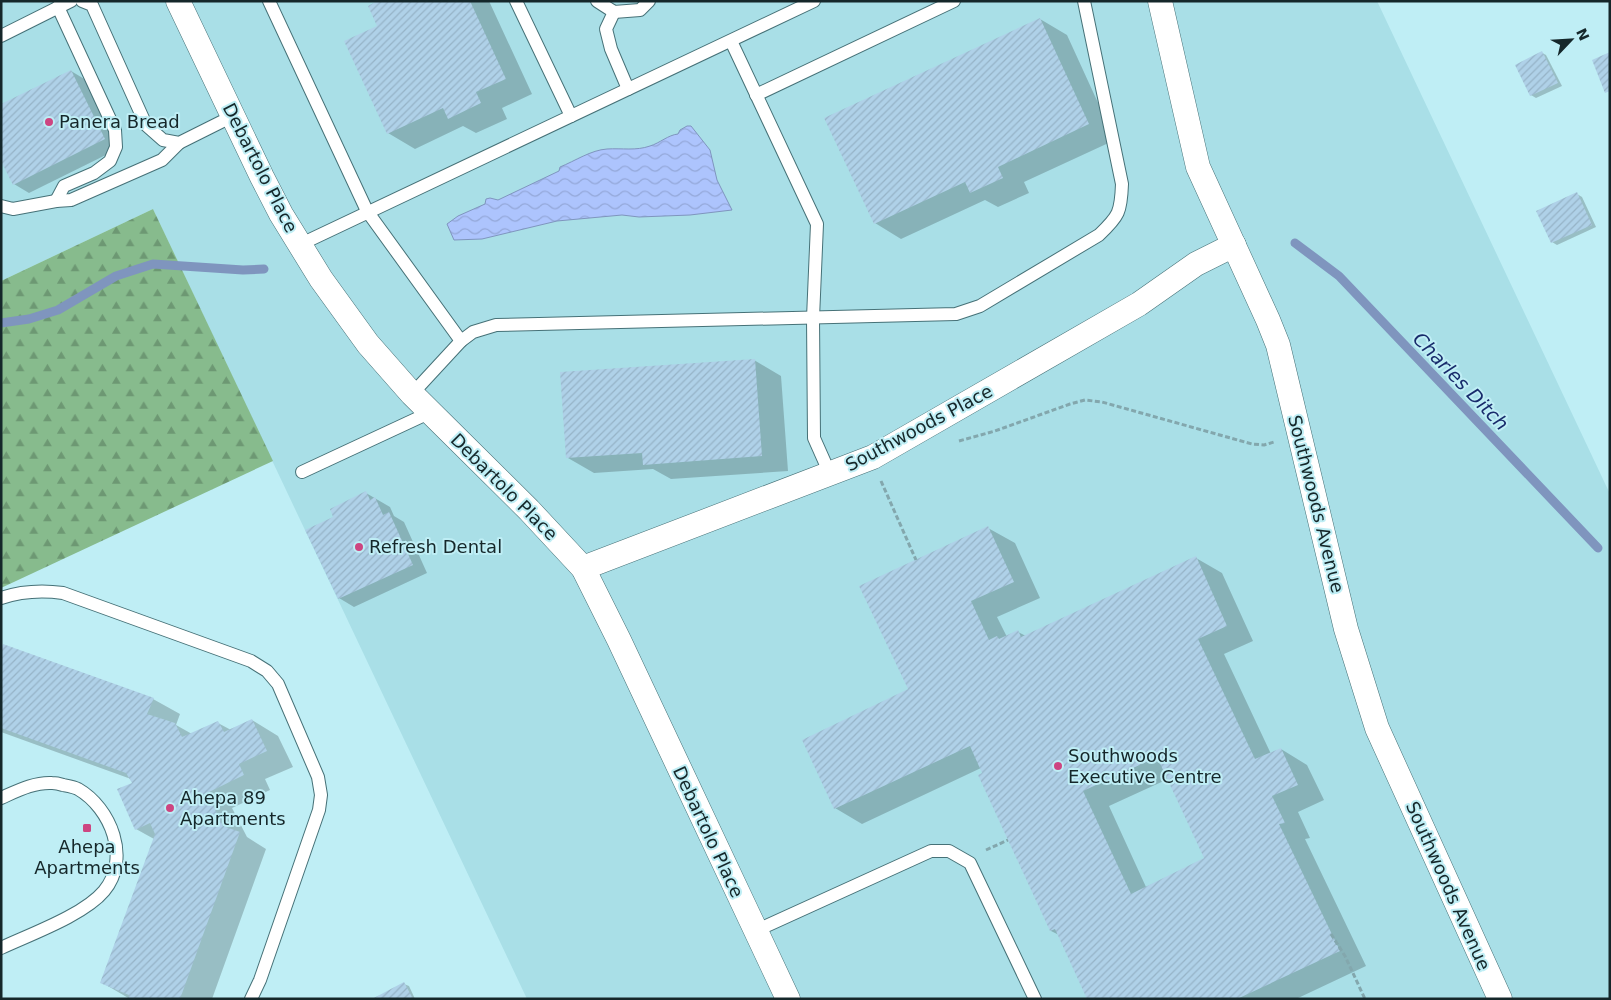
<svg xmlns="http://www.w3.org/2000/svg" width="1611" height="1000" viewBox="0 0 1611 1000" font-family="'DejaVu Sans',sans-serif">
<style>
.built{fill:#a9dfe7}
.forest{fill:url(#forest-firs)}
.water{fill:url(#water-waves);stroke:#7f95be}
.shadow{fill:#0003;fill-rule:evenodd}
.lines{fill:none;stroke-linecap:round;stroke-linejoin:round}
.stream{stroke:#7f95be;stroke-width:9}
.building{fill:url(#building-hatch);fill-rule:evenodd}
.service-casing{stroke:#467177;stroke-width:14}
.minor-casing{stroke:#467177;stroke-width:25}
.path{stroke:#83a7ad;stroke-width:3;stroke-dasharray:5 2.5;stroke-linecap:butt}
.service{stroke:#fff;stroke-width:12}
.minor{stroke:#fff;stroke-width:24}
.poi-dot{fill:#cd4581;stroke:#bfeef5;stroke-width:2}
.labels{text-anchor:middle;stroke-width:4;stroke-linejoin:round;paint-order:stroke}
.poi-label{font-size:18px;fill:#15272a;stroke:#bfeef5;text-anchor:start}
.street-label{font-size:18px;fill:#15272a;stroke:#bfeef5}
.water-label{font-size:19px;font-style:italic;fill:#182b6b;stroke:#bfeef5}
</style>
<defs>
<pattern id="forest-firs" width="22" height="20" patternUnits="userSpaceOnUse" patternTransform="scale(1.25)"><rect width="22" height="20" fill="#87bb8d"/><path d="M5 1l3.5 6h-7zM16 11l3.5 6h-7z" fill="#6d9873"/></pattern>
<pattern id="water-waves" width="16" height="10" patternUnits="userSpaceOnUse" patternTransform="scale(1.25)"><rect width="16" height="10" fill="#adc4fd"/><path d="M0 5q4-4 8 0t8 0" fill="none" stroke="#94a8d9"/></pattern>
<pattern id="building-hatch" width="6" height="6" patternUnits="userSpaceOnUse" patternTransform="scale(1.25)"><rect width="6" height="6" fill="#afd1e8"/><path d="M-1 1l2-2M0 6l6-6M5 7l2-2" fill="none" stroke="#96b3c7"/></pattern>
</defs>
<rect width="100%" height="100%" fill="#bfeef5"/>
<!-- built -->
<polygon class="built" points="1,1 1377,1 1610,494 1610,999 527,999 153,209 1,281"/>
<!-- forest -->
<polygon class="forest" points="153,209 273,461 1,588 1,281"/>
<!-- water -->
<path class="water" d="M687,126H691L710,150L717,180L732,210L690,215L639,217L622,215L557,221L482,239L454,240L447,224L458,216L485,204L486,199L490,198L498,200L559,171L560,167C575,161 591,150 607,149C622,148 636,151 650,146C660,143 668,135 678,134L680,130Z"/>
<!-- shadow -->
<g class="shadow">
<polygon points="380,1 489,1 532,94 502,108 507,119 476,133 463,126 415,149 388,133 379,26"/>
<polygon points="1040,19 1067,35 1115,140 1024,182 1029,193 998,207 985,200 901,239 875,223"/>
<polygon points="1542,53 1546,55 1562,86 1536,98 1531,95"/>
<polygon points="71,71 86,80 120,148 29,193 14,184"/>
<polygon points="1577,194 1582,197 1596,227 1557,245 1552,242"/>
<polygon points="754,360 781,376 788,471 671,479 653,469 594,473 568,458"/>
<polygon points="366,493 390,507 394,516 404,522 427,573 354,607 339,598 335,518"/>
<path d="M988,528L1015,543L1040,598L997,617L1007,637L1018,632L1026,636L1196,558L1222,573L1253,641L1224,654L1271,754L1281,749L1307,765L1324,800L1298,812L1310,838L1305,839L1366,966L1296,999H1088L1059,935L1051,931L979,775L983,773L981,768L862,824L835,808L909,690ZM1168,779L1206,859L1146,887L1109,806Z"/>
<polygon points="1,654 153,699 180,714 176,725 192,734 218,723 231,730 252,720 278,736 293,767 265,779 270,790 232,808 247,837 266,849 212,999 130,999 101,982 154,839 136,829 133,783 131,779 1,732"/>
<polygon points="404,984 409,986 415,999 374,999"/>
</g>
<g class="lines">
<!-- stream -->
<g class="stream">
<polyline points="1295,243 1339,276 1598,548"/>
<polyline points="1,323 29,319 58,310 116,276 153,264 243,270 264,269"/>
</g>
</g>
<!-- building -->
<g class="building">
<polygon points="377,1 470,1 506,79 476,92 481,103 448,119 443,108 387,134 344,41 377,26 368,6"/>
<polygon points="1040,18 1089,124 998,167 1003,178 970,193 965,182 874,224 824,118"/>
<polygon points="1542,51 1558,83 1530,96 1515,65"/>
<polygon points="1610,52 1610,91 1605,93 1592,60"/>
<polygon points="71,70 105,139 13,185 1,161 1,104"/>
<polygon points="1577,192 1592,225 1551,243 1536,211"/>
<polygon points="755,359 762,456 643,465 642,453 566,458 560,372"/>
<polygon points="366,491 370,500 375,497 383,515 389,512 413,565 338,599 305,530 333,517 330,509"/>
<path d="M988,526L1014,582L971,601L989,640L997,636L999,639L1018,630L1021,637L1196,556L1227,626L1198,639L1255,759L1281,748L1298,785L1272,796L1285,823L1279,824L1340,951L1237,999H1087L1055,929L1050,931L978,775L982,773L970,746L834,809L802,740L908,689L859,586ZM1157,757L1204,858L1131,894L1083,791Z"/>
<polygon points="3,644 154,698 147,714 175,723 182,737 218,721 224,732 252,719 267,751 239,764 244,775 207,793 223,826 240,832 180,999 128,999 129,995 100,983 155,834 150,823 135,830 117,789 132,783 126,773 1,728 1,650"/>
<polygon points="404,982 413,999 372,999"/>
</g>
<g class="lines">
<defs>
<g id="service">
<polyline points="82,1 92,5 146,125 163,140 179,143 233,116"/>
<polyline points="269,1 367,211 461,341"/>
<polyline points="516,1 571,116"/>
<polyline points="597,1 614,12 640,10 649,1"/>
<polyline points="614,12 606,29 611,49 628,89"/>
<polyline points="1,36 71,1"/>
<polyline points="731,41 817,224 813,318 814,438 830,474"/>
<polyline points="756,95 954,1"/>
<polyline points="56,201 64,186 94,173 110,161 116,147 115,130 58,7"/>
<polyline points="1,206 13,209 56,201 71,200 162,160 179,143"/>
<polyline points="299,245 814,1"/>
<path d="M412,394L461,341L473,332L496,325L956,314L980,306L1099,235C1119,216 1121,212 1122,184L1084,1"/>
<polyline points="302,472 431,412"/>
<path d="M1,598C22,591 41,590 63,593L251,661L267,671L278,684L318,777L321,795L319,810L260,980L251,999"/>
<path d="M1,798C17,791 34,782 52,783C55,783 60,784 63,785C68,786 74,787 78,789C111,808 131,859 104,891C84,915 31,934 1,948"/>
<polyline points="755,931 931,851 949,851 970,863 1035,999"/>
</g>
<g id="minor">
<polyline points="178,1 262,177 281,214 321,279 368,344 412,394 529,510 583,568 619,640 788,999"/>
<polyline points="1160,1 1198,167 1268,320 1278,345 1346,629 1377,728 1500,999"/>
<polyline points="583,568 873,457 1139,304 1196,264 1234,245"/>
</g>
</defs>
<!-- service casing -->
<use href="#service" class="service-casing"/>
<!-- minor casing -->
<use href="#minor" class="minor-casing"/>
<!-- path -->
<g class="path">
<polyline points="959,441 995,431 1070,404 1085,400 1102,402 1252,444 1264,445 1274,442"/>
<polyline points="881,481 916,560"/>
<polyline points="986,850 1008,840"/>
<polyline points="1331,934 1345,956 1365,999"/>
</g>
<!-- service -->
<use href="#service" class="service"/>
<!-- minor -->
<use href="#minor" class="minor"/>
</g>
<!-- markers -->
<g class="poi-dot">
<circle cx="49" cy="122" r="5"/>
<circle cx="359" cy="547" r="5"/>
<circle cx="1058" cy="766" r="5"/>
<circle cx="170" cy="808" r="5"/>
<rect x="82" y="823" width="10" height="10" rx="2.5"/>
</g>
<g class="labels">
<!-- poi labels -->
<g class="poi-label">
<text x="59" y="128">Panera Bread</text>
<text x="369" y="553">Refresh Dental</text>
<text x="1068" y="762">Southwoods<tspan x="1068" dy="21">Executive Centre</tspan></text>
<text x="180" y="804">Ahepa 89<tspan x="180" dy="21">Apartments</tspan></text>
<text x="87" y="853" text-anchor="middle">Ahepa<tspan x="87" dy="21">Apartments</tspan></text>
</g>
<!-- street labels -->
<g class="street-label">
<text transform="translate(260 168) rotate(63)" y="6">Debartolo Place</text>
<text transform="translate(919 428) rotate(-28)" y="6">Southwoods Place</text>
<text transform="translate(504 487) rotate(45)" y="6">Debartolo Place</text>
<text transform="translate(1316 504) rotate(76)" y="6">Southwoods Avenue</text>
<text transform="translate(708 832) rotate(65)" y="6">Debartolo Place</text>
<text transform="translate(1448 886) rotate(66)" y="6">Southwoods Avenue</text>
</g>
<!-- water labels -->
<g class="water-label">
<text transform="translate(1461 381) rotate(46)" y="7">Charles Ditch</text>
</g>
</g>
<!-- border -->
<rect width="1611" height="1000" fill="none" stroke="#15272a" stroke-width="5"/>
<!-- north arrow -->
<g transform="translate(1571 40) rotate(65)" stroke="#bfeef5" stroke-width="4" paint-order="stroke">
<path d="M0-4L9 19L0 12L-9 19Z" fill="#15272a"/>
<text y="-8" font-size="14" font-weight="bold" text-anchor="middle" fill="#15272a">N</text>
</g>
</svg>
